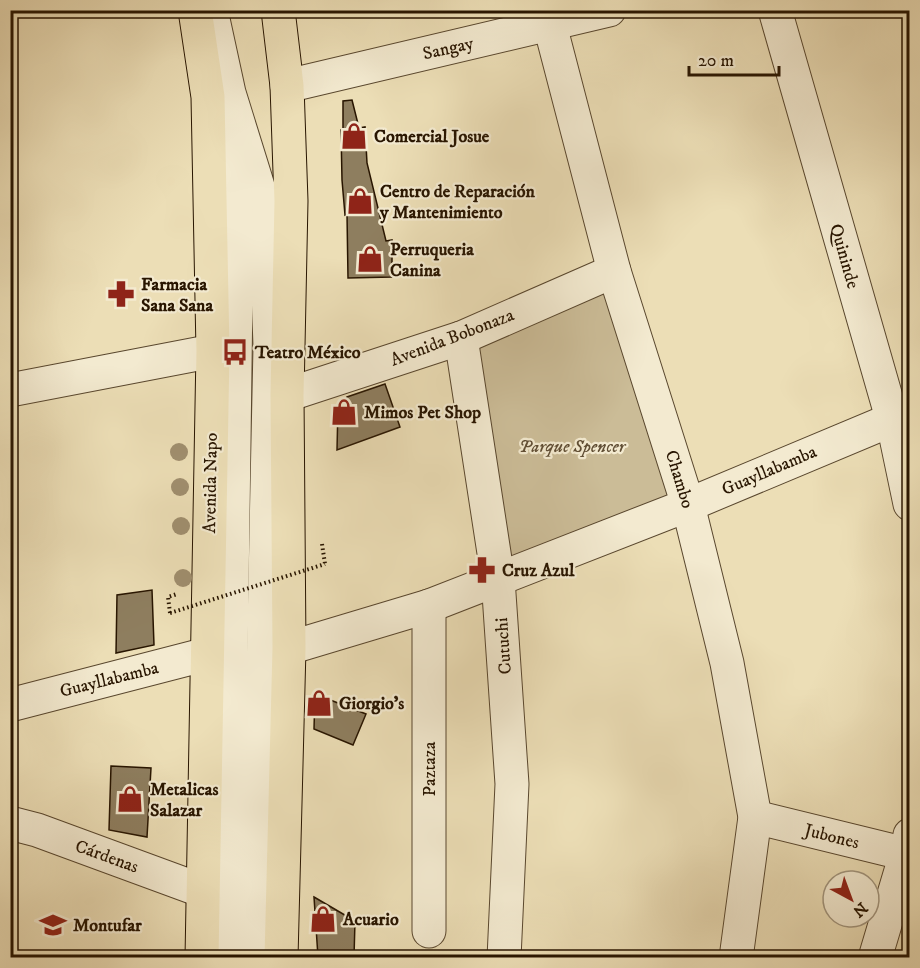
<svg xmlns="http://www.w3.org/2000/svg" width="920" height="968" viewBox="0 0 920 968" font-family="'IM FELL DW Pica',serif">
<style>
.green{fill:#cbbc97;stroke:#7a684c;stroke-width:1.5}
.building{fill:#8e7e5f;stroke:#281500;stroke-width:1.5}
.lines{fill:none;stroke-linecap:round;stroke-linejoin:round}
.minor-casing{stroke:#59472e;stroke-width:35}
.major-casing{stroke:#281500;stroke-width:35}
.path{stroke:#281500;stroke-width:4;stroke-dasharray:1.5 3;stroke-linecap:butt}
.minor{stroke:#f3ead0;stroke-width:33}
.major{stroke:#ecdeb6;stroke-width:33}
.path-bridge{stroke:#281500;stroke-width:4;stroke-dasharray:1.5 3;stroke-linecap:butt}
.tree{fill:#a08f6f}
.labels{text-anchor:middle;stroke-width:4.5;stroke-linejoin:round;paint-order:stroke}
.street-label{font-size:18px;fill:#281500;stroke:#f3ead0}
.poi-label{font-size:18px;font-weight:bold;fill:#281500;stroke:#f3ead0;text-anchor:start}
.park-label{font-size:18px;font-style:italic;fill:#614f35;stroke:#f3ead0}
</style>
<rect width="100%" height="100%" fill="#ecdeb6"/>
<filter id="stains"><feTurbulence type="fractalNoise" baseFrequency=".00333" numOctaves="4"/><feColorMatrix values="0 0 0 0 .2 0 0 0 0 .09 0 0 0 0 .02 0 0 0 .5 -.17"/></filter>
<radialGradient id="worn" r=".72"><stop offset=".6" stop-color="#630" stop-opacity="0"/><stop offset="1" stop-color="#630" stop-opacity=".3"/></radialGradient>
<!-- green -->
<polygon class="green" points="614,271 688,505 498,579 461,338"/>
<!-- building -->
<g class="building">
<polygon points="352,100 359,128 365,127 367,163 386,241 392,240 392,277 348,278 347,214 345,215 342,180 341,130 343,130 343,101"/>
<polygon points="385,384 400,427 337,450 338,406 347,397"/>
<polygon points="152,590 154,645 116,653 117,595"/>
<polygon points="315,694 366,714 353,745 314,729"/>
<polygon points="111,766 151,768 147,837 109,830"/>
<polygon points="314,897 355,921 354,957 318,957"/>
</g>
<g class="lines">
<defs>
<g id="minor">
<polyline points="211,10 229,93 265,209 270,346 257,958"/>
<polyline points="546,10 614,271 688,505 727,663 755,817 736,958"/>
<polyline points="775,10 892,418 910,504"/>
<polyline points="287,86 609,10"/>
<polyline points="461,338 498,579 512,784 504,958"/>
<polyline points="10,390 213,351"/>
<polyline points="287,395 461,338 614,271"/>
<polyline points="289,648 429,606 688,505 910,412"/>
<polyline points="10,705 207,654"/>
<polyline points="755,817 910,855"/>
<polyline points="10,823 37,830 203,891"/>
<polyline points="429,931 429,606"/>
<polyline points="227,958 237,220 232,146"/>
<polyline points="875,958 906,854 910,835"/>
</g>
<g id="major">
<polyline points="195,10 208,97 213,351 202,958"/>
<polyline points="278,10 287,86 291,201 287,395 289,648 281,958"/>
</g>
</defs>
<!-- minor casing -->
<use href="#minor" class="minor-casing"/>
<!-- major casing -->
<use href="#major" class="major-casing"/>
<!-- path -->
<g class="path">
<polyline points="322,544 325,564"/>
<polyline points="170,613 168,597 177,594"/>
</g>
<!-- minor -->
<use href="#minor" class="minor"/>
<!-- major -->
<use href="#major" class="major"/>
<!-- path-bridge -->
<polyline class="path-bridge" points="170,613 325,564"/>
</g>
<!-- trees -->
<g class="tree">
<circle cx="179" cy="452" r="9"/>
<circle cx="180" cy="487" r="9"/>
<circle cx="181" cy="526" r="9"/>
<circle cx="183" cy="578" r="9"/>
</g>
<!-- icons -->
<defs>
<symbol id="shop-bare" viewBox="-9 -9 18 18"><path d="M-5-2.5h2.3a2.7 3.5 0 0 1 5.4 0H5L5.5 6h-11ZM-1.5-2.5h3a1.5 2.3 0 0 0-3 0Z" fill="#8f2418" stroke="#f3ead0" stroke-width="2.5" paint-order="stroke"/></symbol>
<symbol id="pharmacy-bare" viewBox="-9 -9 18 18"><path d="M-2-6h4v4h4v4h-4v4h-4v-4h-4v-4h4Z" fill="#8f2418" stroke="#f3ead0" stroke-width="2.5" paint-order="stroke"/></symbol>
<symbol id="bus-bare" viewBox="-9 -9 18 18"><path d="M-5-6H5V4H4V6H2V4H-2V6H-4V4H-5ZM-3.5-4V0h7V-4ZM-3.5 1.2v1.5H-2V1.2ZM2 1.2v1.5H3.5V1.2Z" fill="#8f2418" stroke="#f3ead0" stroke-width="2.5" paint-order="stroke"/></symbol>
<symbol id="university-bare" viewBox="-9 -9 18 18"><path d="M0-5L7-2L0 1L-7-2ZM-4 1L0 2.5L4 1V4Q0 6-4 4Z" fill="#8f2418" stroke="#f3ead0" stroke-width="2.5" paint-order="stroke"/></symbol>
</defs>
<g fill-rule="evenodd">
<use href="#shop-bare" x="335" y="117" width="38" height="38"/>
<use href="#shop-bare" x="341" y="182" width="38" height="38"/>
<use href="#shop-bare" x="351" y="240" width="38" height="38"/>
<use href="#pharmacy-bare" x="102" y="275" width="38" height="38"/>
<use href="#bus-bare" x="216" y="333" width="38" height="38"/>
<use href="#shop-bare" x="325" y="393" width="38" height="38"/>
<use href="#pharmacy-bare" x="463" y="551" width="38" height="38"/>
<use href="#shop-bare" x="300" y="684" width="38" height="38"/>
<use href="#shop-bare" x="111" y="780" width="38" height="38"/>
<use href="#shop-bare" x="304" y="900" width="38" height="38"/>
<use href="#university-bare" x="34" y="906" width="38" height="38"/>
</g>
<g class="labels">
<!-- street labels -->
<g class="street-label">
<text transform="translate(448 48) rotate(-13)" y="6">Sangay</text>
<text transform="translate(845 256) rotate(74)" y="6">Quininde</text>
<text transform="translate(452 337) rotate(-21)" y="6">Avenida Bobonaza</text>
<text transform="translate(769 470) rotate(-23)" y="6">Guayllabamba</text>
<text transform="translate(680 479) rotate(73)" y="6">Chambo</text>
<text transform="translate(210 483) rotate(-89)" y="6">Avenida Napo</text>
<text transform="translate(503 646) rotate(-94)" y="6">Cutuchi</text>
<text transform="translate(109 679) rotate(-14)" y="6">Guayllabamba</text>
<text transform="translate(429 769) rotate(-90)" y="6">Paztaza</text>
<text transform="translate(832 836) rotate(14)" y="6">Jubones</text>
<text transform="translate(107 856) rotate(20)" y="6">Cárdenas</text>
</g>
<!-- poi labels -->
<g class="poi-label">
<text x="374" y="142">Comercial Josue</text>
<text x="380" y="197">Centro de Reparación<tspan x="380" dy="21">y Mantenimiento</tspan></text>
<text x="390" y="255">Perruqueria<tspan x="390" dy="21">Canina</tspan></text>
<text x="141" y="290">Farmacia<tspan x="141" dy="21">Sana Sana</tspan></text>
<text x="255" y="358">Teatro México</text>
<text x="364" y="418">Mimos Pet Shop</text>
<text x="502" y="576">Cruz Azul</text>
<text x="339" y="709">Giorgio's</text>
<text x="150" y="795">Metalicas<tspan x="150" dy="21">Salazar</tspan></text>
<text x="343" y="925">Acuario</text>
<text x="73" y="931">Montufar</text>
</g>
<!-- park labels -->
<g class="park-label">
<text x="572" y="452">Parque Spencer</text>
</g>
</g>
<!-- margin -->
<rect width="920" height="968" fill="none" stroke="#ecdeb6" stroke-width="36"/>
<rect x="12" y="12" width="896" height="944" fill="none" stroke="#281500" stroke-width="3"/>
<rect x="18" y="18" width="884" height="932" fill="none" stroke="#281500" stroke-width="1.5"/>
<!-- north arrow -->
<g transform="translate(851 899) rotate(139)"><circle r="28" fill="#f3ead0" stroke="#a2957d" stroke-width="1.5"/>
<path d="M0-4.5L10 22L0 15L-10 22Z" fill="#8f2418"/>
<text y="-9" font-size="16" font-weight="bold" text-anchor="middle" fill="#281500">N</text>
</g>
<!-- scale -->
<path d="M689 66v9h90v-9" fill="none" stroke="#281500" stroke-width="3"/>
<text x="698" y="66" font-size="18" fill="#281500" stroke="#f3ead0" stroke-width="4.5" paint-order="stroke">20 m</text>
<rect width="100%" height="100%" filter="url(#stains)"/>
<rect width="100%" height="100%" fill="url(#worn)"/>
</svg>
